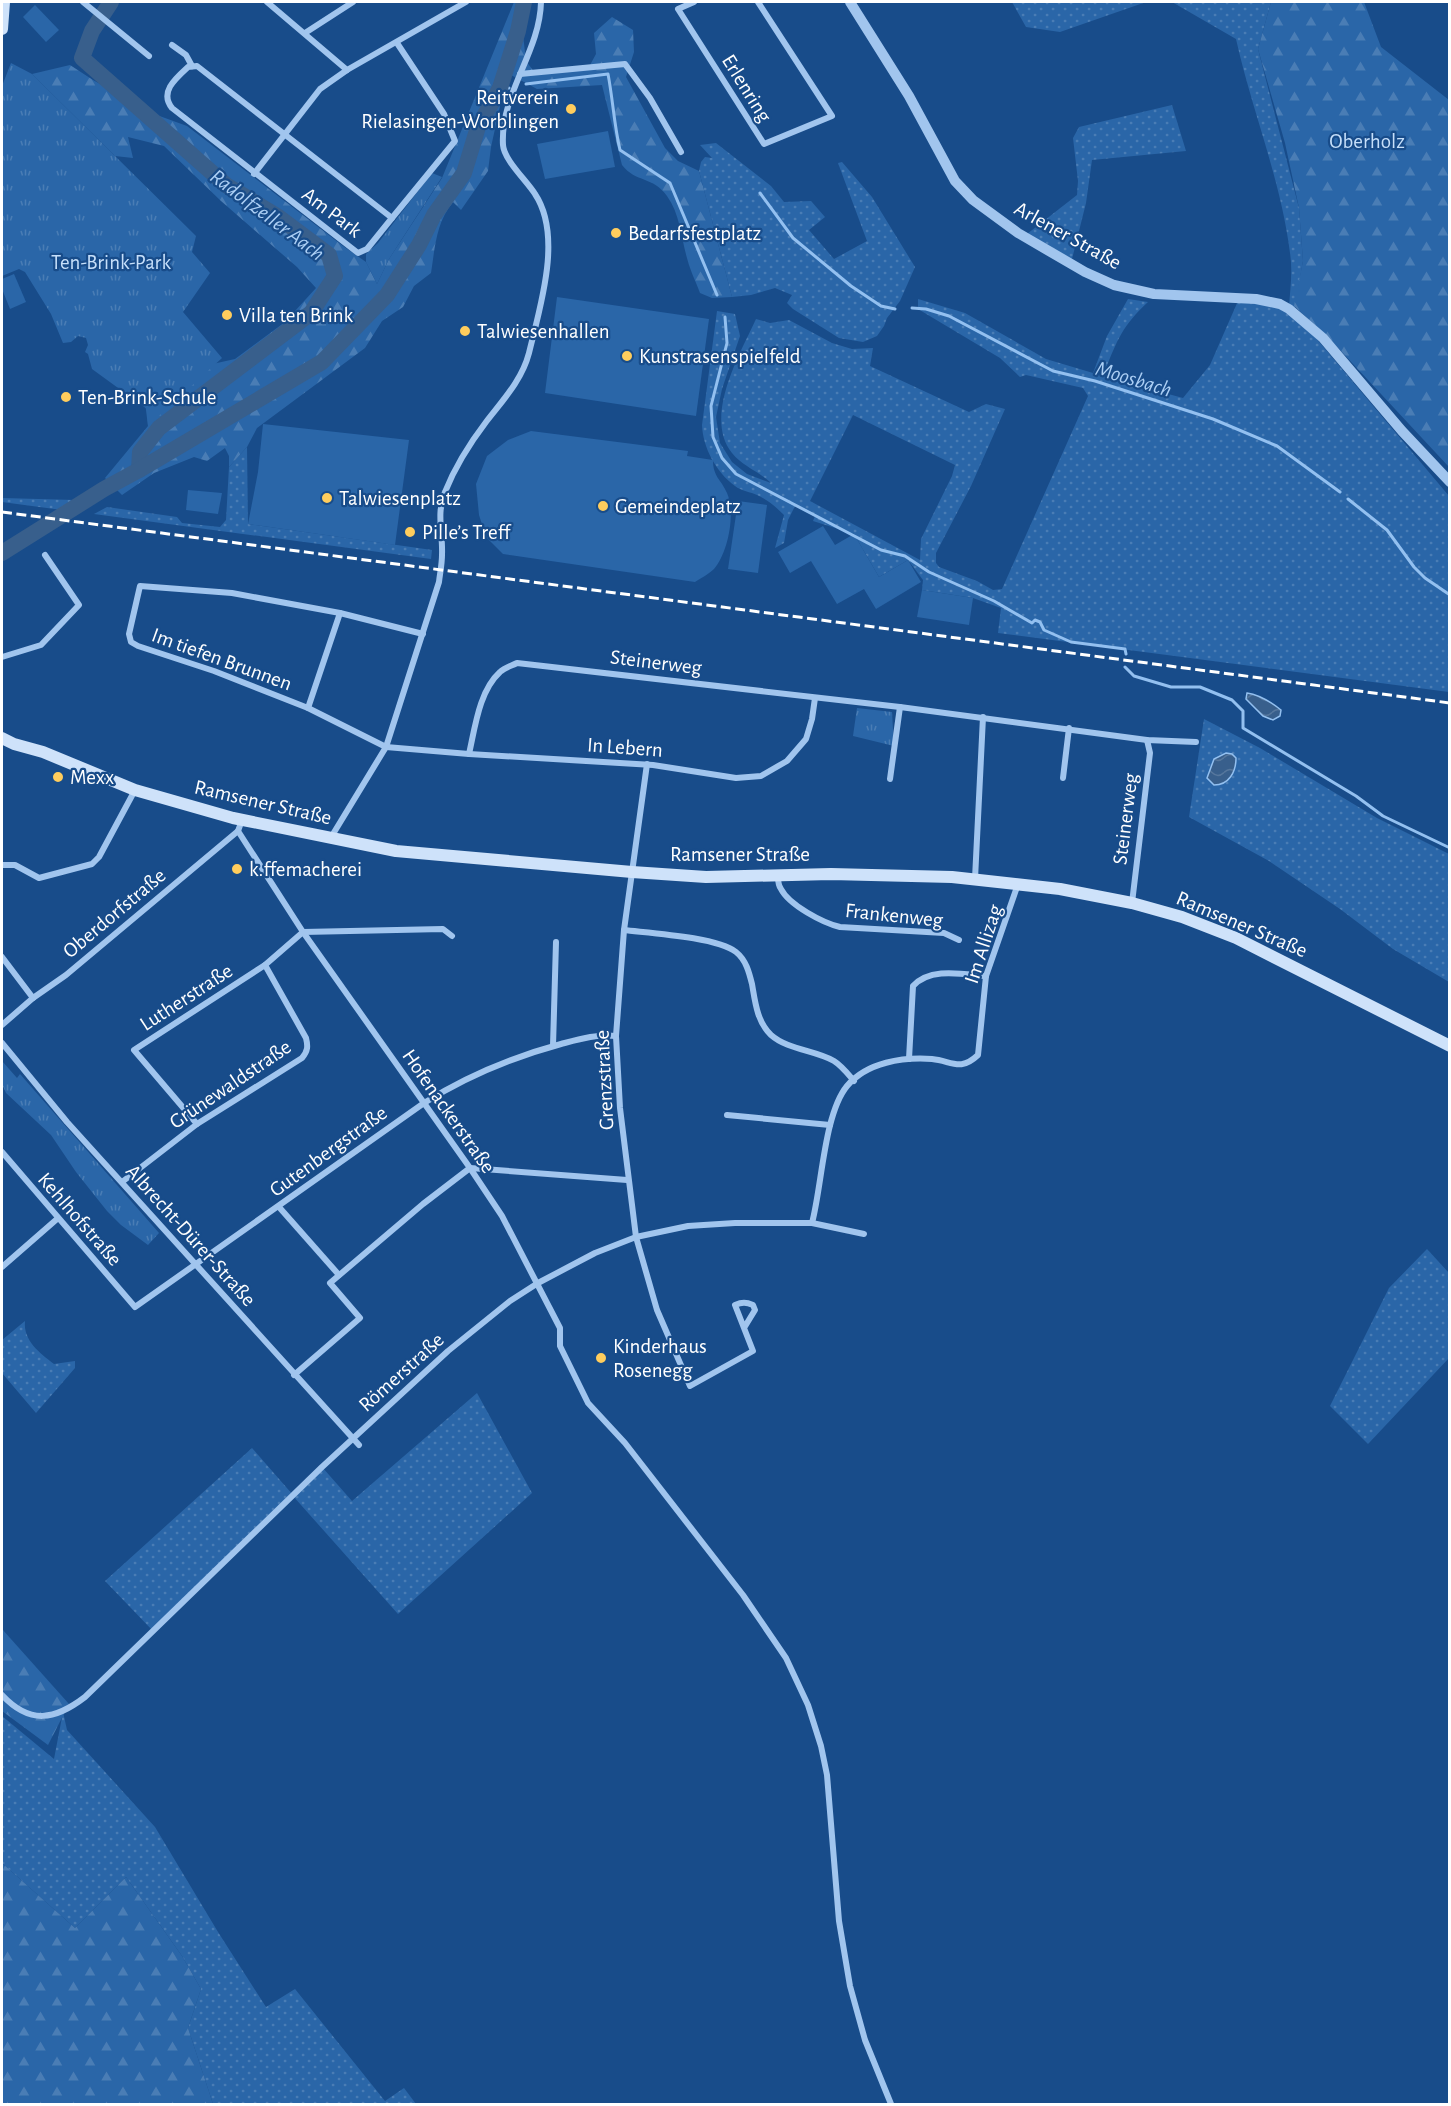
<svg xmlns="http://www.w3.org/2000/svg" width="1451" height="2106" viewBox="0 0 1451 2106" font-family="'Alegreya Sans',sans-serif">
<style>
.grass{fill:url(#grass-dots);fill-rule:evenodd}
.forest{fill:url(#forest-firs)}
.park{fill:url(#park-tufts)}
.pitch{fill:#2a66a8}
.water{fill:url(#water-waves);stroke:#93c0f0;stroke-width:1.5}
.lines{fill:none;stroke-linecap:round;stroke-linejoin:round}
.stream{stroke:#93c0f0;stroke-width:3}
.river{stroke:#385f8c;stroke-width:16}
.minor{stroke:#a1c5ee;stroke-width:6}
.tertiary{stroke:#a1c5ee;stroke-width:10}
.secondary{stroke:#cee2fa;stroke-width:12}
.rail{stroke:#fff;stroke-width:3;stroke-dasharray:10 4.5;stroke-linecap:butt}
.poi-dot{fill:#ffcd5d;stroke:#184c8a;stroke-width:2}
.labels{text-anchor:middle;stroke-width:4.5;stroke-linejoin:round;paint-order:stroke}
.street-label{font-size:21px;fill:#fff;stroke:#184c8a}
.poi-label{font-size:21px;fill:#fff;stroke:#184c8a;text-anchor:start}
.park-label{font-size:21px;fill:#c6dffa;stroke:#184c8a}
.water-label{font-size:22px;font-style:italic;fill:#accff5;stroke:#184c8a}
</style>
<defs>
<pattern id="grass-dots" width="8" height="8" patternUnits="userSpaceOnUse" patternTransform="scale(1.5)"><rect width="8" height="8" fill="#2a66a8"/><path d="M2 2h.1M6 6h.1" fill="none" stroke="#4a7db5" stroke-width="1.8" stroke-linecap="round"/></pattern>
<pattern id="forest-firs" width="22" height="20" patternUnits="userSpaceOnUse" patternTransform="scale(1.5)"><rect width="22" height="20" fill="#2a66a8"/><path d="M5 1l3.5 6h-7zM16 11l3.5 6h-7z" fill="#4a7db5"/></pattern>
<pattern id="park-tufts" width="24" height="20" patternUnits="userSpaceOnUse" patternTransform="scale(1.5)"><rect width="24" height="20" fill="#2a66a8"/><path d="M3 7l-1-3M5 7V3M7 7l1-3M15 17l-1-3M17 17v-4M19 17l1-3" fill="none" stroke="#4a7db5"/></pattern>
<pattern id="water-waves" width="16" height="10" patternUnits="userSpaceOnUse" patternTransform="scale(1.5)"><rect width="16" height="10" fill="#385f8c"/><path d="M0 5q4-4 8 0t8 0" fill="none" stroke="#56779d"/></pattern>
</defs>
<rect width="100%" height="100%" fill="#184c8a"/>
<!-- grass -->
<g class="grass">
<polygon points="1012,2 1146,2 1060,32 1026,27"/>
<path d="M1172,2H1271L1258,49L1299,208L1303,261L1294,312L1449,496V692L998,633L1001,608L973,598L922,590L923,580L908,560L879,577L854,534L813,521L815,516L795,506L788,520L784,543L775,548L784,515C776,507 768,500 757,495C751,492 741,491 735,486C716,472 703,448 702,425L717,311L735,314L740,336L722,389L716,417L720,443L732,462L747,474L771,483C760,472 742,466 732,453C703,417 740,354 756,319L770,323L789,320L832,343L852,349L873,348L870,366L969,412L986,404L1005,409L971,486L936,553V563L939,567L977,581L993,590L1002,589L1088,396L1083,388L1026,375L1020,377L1000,358L918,309V299L965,313L1046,359L1093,373L1107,336L1128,299L1148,302C1123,325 1117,340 1105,371L1106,377L1183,398L1210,365L1238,301L1289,308C1290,290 1293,271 1290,253C1281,180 1252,111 1236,39ZM853,415L955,465L952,476L921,539L920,560L810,501Z"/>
<polygon points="1172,105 1186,151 1092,160 1086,203 1072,259 1027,234 1077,195 1078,181 1073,138 1079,127"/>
<polygon points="716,143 771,186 784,202 811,201 825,217 809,230 834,259 867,241 838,163 842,162 872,197 915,267 900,301 887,318 884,326 877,336 863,342 839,338 793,309 787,303 792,295 775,288 751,295 732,297 699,171 701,162 705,157 712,158 700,145"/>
<polygon points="247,447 248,524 432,550 431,559 94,514 107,507 177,517 182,523 220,527 226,520 229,467"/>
<polygon points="2,498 75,500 62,510 2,502"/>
<polygon points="1204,719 1260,748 1377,818 1449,854 1449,982 1393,949 1340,909 1269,861 1189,817"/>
<polygon points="1427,1249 1449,1273 1449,1358 1368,1444 1330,1406 1389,1288"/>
<path d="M25,1321C23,1341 40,1353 54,1364L75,1361V1368L36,1413L2,1373V1340Z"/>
<polygon points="477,1393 532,1493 398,1614 293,1496 153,1631 105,1581 252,1448 293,1495 322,1467 352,1501"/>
<polygon points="63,1712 67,1730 155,1827 218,1932 266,2007 295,1989 385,2101 404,2088 416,2104 213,2104 188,2028 201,1989 182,1956 126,1877 75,1928 2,1863 2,1716 54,1759"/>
</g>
<!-- forest -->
<g class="forest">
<path d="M514,2H521L528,5L523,35L526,61L535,73L589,67L596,54L594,33L612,17L633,30L634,52L626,77L665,148L678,161L699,171L732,297L712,298L700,293C696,282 690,270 687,258C681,237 680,214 667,196C653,176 636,183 622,165L602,85L537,89L511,75L502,97L491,147L488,171L461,210L453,202C436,223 435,247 431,273L414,286L403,307L382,321L365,348L257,428L247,447L229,467V456L225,448L207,461L194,457L154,473L122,495L105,478L148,426L143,386L172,373L235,359L285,322L316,288L297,267L221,201L164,146L128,137L133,158L115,156L32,74L70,65L93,80L154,114L187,126L343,246L366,262L377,284L389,259L442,178Z"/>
<polygon points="1271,2 1364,2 1381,47 1449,100 1449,467 1327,336 1294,306 1303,261 1299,208 1285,143 1258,49"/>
<polygon points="2,1629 69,1704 48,1745 2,1711"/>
<polygon points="2,1863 75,1928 126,1877 182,1956 201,1989 188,2028 213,2104 2,2104"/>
</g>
<!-- park -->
<g class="park">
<polygon points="11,63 32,74 196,236 192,252 210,273 183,312 222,358 148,426 147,409 92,369 88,354 85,352 88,345 86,338 78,336 71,342 63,343 51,314 25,272 19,269 2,276 2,86"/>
<polygon points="432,173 442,177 389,259 377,284 366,262 366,254 378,243"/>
<polygon points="857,708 892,712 894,746 853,736"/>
<polygon points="2,1061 17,1078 20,1074 159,1233 148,1245 121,1225 107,1211 76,1172 51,1135 6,1093 2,1084"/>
</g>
<!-- pitch -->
<g class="pitch">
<polygon points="35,5 59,30 46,42 23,17"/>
<polygon points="608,131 615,167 545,179 537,144"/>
<polygon points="14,274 26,302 10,309 2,289 2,279"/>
<polygon points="557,297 709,319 696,416 545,393"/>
<polygon points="263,424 409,440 395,545 248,524 258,472"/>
<path d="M531,431L688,451L687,456L713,460C713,477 721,479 727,493C736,513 728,553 714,569C709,574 701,578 695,582L503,554L486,537L479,515L476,484L487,456L508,440Z"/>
<polygon points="188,490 222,493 218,514 186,510"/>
<polygon points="738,501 767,505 758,573 728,569"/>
<polygon points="823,526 835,545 854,534 879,577 908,560 921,582 876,609 864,589 837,604 811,561 790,573 778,552"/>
<polygon points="922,590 973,598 969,625 917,617"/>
</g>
<!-- water -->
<g class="water">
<path d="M1247,693C1260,695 1271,702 1281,710L1280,716L1273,720L1263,716L1246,699Z"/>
<path d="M1226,753L1232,754L1236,758C1236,772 1229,785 1214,785L1207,778L1214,759Z"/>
</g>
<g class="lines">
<!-- stream -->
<g class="stream">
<path d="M526,84L608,74C613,100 614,125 620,150L670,183L717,295"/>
<polyline points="500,88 509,88"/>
<polyline points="760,193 793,238 851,286 881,306 895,309"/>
<polyline points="912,308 926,309 949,316 1053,371 1095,381 1213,419 1277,446 1340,492"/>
<polyline points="725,317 727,343 711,406 713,437 722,458 736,474 881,550 905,556 929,572 994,601 1032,623 1035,620 1040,622 1044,630 1071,642 1125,649 1126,654"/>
<polyline points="1348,499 1387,530 1414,567 1425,578 1450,595"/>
<polyline points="1125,667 1134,676 1171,687 1200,687 1232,700 1243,711 1243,728 1356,796 1383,816 1450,848"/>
</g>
<!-- river -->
<g class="river">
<polyline points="111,2 92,31 82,58 226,185 277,216 329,255 335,276 311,313 159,428 140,452 139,470"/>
<polyline points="2,553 104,489 139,470 322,362 387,295 419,245 434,215 464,173 478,127 500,88 518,31 524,2"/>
</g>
<!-- minor -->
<g class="minor">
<polyline points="83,2 149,56"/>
<polyline points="267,2 347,70"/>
<polyline points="694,2 678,9 764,144 832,116 758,2"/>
<polyline points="305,33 353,2"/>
<polyline points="172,45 186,55 192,66"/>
<path d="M197,66L392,218L367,249L358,253L172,108C159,92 176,78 188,67Z"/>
<polyline points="520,74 625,64 650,98 681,152"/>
<polyline points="254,174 320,89 347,70 466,2"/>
<polyline points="392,218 455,141 444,114 397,43"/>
<polyline points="423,634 340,613 232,593 140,586 129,634 131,642 138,646 214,671 308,708 386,747 469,754 653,765 736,778 761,776 787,761 806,739 812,719 815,698"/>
<polyline points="2,657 41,645 79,605 45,555"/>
<polyline points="308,708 340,613"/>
<path d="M469,754C475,728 479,691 500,672C504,668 511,666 517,663L900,707L1147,740L1196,742"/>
<path d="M647,764L624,930L616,1036L620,1108L636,1237L657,1310L690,1386L753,1351L744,1328L755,1310L753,1305C746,1302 742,1302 735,1305L744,1328"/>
<polyline points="1063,778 1069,728"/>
<polyline points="890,779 900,707"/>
<polyline points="238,831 303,932 470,1168 502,1216 560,1328 560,1346 588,1403 625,1443 743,1595 786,1658 808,1705 821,1746 827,1775 839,1921 850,1986 865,2040 891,2104"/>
<path d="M330,839L386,747L439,582C440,573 442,564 442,555C443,533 436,513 445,492C455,467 470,443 486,422C503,400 522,380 529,353C540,307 563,236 535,194C527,181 504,160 503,145C500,94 540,52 541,2"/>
<polyline points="2,865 15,865 39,878 92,864 99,857 135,790"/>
<path d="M778,876C778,880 778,885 781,889C789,905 823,923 840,927L944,933L959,940"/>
<polyline points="975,879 983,717"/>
<polyline points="1132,903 1150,753 1147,740"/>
<path d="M624,930C649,933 717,937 736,952C746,960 749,972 752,984C755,1001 757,1022 771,1035C788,1050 815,1050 834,1061C842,1066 848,1074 854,1081"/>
<polyline points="2,957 33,998"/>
<polyline points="2,1025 33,998 66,975 238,831 242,820"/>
<polyline points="2,1043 67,1122 359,1445"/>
<polyline points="553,1046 556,942"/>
<path d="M909,1059L913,986C930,967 962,974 986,976"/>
<polyline points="727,1115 830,1125"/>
<polyline points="197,1124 134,1050 265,965 303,932 443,929 452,936"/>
<path d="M2,1152L135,1307L424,1103C467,1076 513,1057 561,1044C580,1039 597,1034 616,1036"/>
<path d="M122,1182L197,1124L302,1058C308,1051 308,1046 306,1038L265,965"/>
<polyline points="279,1207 339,1275"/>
<path d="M812,1223C822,1186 824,1114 847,1086C867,1062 903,1057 932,1059C952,1061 960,1072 978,1055L986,976L1018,884"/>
<polyline points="2,1267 57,1219"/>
<polyline points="294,1375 360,1318 330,1283 423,1204 470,1168 627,1180"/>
<path d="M2,1695C30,1725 55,1720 85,1697L322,1467L448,1351L510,1301L538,1283L595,1253L636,1237L688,1226L735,1223H812L864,1234"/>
</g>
<!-- tertiary -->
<polyline class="tertiary" points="850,2 909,96 955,181 973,200 1018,233 1085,272 1114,285 1154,294 1256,299 1280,304 1289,309 1323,338 1402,431 1450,482"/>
<!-- secondary -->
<g class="secondary">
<polyline points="2,29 4,2"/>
<polyline points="2,738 14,744 43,752 135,790 233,818 396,851 632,872 706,877 831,874 952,877 1060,889 1132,903 1182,917 1236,938 1450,1046"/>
</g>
<!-- rail -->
<polyline class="rail" points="2,512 1450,703"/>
</g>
<!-- markers -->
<g class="poi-dot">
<circle cx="571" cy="109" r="6"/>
<circle cx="616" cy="233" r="6"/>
<circle cx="227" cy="315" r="6"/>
<circle cx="465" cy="331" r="6"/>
<circle cx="627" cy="356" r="6"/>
<circle cx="66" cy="397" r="6"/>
<circle cx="327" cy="498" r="6"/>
<circle cx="603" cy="506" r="6"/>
<circle cx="410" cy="532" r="6"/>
<circle cx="58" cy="777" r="6"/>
<circle cx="237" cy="869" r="6"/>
<circle cx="601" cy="1358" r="6"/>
</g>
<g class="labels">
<!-- street labels -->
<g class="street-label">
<text transform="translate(747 88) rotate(58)" y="7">Erlenring</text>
<text transform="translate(332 212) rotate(37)" y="7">Am Park</text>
<text transform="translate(1068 235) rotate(29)" y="7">Arlener Straße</text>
<text transform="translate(222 659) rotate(20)" y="7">Im tiefen Brunnen</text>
<text transform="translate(656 662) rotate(7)" y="7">Steinerweg</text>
<text transform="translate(625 747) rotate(4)" y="7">In Lebern</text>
<text transform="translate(263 802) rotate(13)" y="7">Ramsener Straße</text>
<text transform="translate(1125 819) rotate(-83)" y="7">Steinerweg</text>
<text x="740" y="861">Ramsener Straße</text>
<text transform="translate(114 913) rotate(-40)" y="7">Oberdorfstraße</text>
<text transform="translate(894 915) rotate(6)" y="7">Frankenweg</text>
<text transform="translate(1242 924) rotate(23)" y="7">Ramsener Straße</text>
<text transform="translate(983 944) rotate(-72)" y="7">Im Allizag</text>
<text transform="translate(186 997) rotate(-33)" y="7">Lutherstraße</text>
<text transform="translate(604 1080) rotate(-93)" y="7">Grenzstraße</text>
<text transform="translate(230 1084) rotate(-34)" y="7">Grünewaldstraße</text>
<text transform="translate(449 1111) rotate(55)" y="7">Hofenackerstraße</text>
<text transform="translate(328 1151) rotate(-36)" y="7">Gutenbergstraße</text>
<text transform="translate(80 1219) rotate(49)" y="7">Kehlhofstraße</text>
<text transform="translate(191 1235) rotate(48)" y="7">Albrecht-Dürer-Straße</text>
<text transform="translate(401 1372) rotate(-42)" y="7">Römerstraße</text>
</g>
<!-- poi labels -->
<g class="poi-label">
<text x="559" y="104" text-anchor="end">Reitverein<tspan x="559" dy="24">Rielasingen-Worblingen</tspan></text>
<text x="628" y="240">Bedarfsfestplatz</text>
<text x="239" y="322">Villa ten Brink</text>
<text x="477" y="338">Talwiesenhallen</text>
<text x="639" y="363">Kunstrasenspielfeld</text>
<text x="78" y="404">Ten-Brink-Schule</text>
<text x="339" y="505">Talwiesenplatz</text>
<text x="615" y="513">Gemeindeplatz</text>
<text x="422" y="539">Pille’s Treff</text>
<text x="70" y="784">Mexx</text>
<text x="249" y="876">k.ffemacherei</text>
<text x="613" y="1353">Kinderhaus<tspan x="613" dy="24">Rosenegg</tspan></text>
</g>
<!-- park labels -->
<g class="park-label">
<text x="1367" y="148">Oberholz</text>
<text x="111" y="269">Ten-Brink-Park</text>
</g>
<!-- water labels -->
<g class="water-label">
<text transform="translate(268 214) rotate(37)" y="8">Radolfzeller Aach</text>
<text transform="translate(1134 378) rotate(17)" y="8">Moosbach</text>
</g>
</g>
<!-- border -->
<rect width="1451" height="2106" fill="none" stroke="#ffffff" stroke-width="6"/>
</svg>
